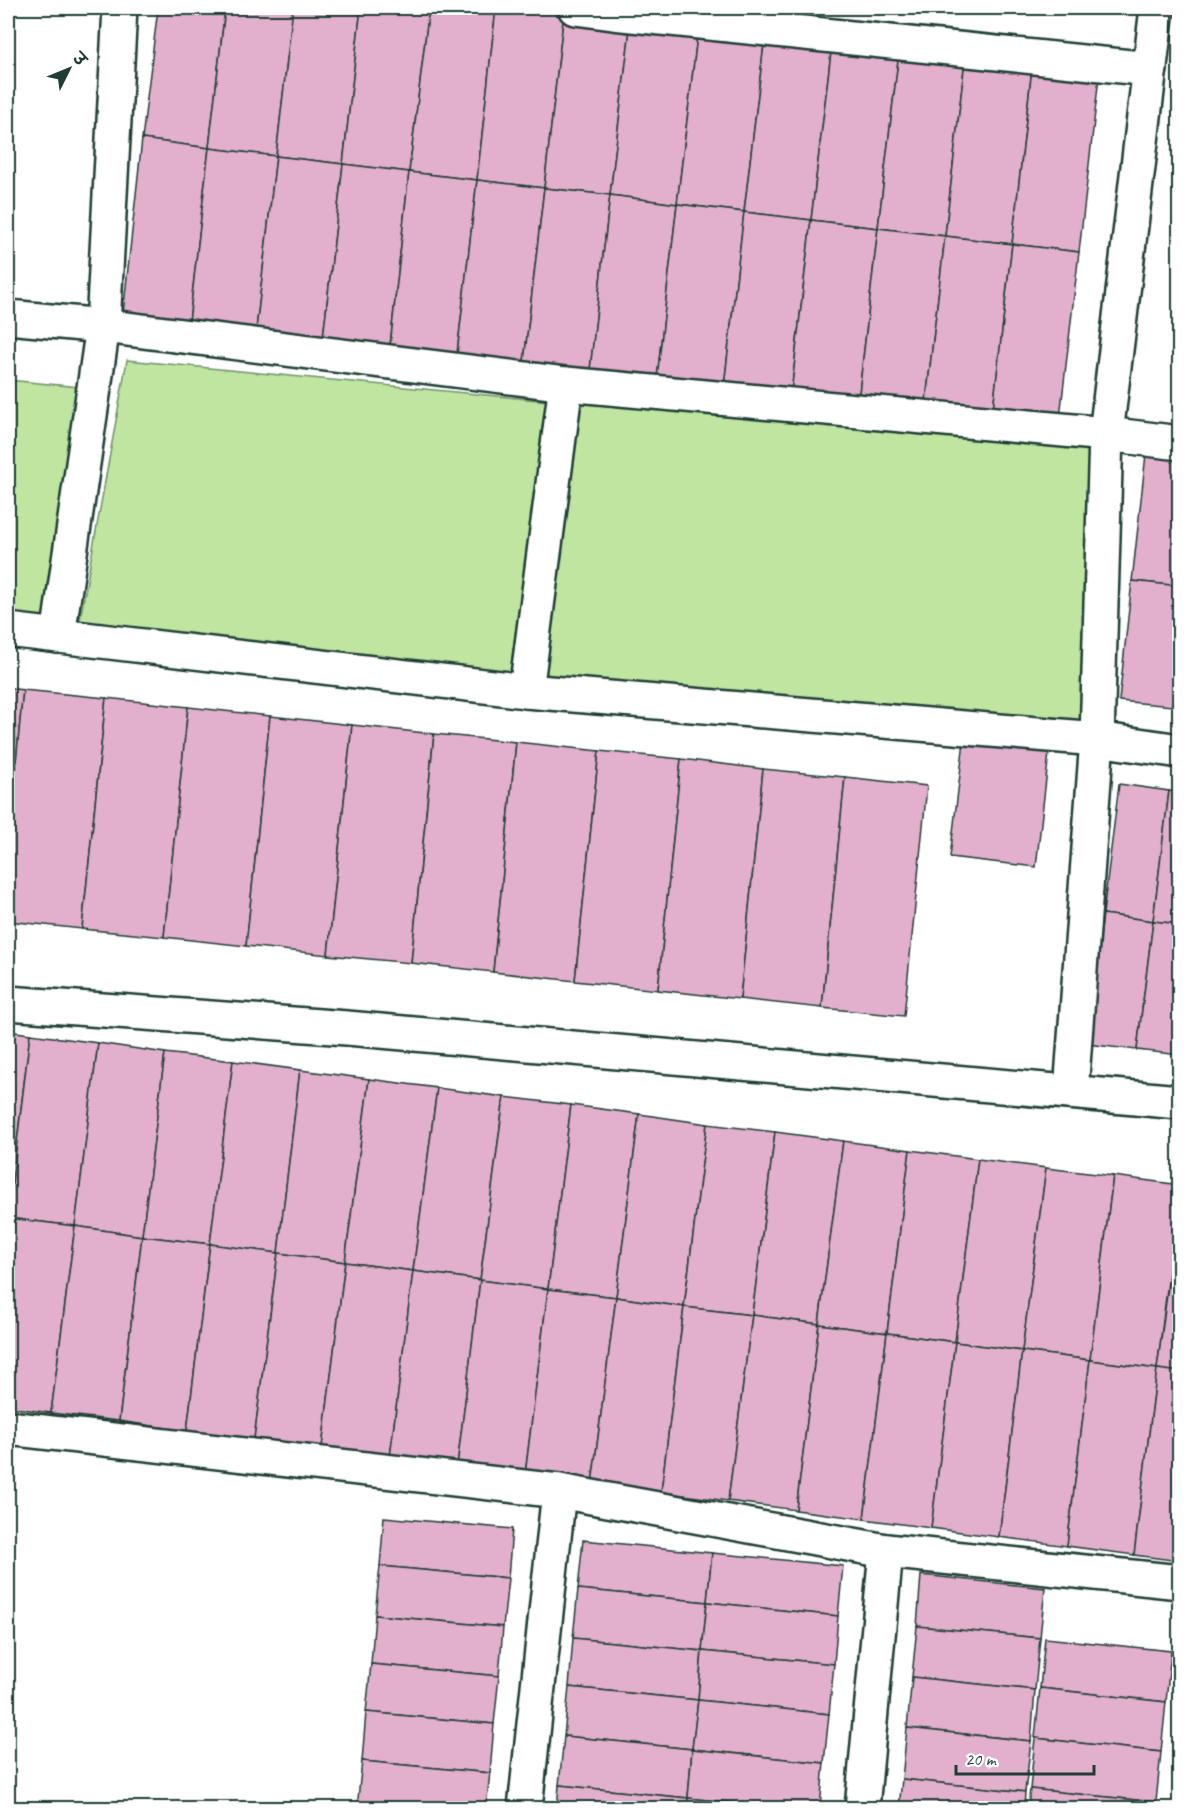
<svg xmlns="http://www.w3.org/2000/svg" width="1187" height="1816" viewBox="0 0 1187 1816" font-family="Caveat,'Playpen Sans Deva',sans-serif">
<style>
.green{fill:#bfe5a0;stroke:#6f916a;stroke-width:1.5}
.building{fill:#e2afcc;stroke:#1f3d34;stroke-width:1.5}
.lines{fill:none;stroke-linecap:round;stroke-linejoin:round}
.minor-casing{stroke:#1f3d34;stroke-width:38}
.tertiary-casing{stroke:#1f3d34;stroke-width:38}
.minor{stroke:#fff;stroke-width:33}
.tertiary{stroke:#fff;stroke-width:33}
</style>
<rect width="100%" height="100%" fill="#fff"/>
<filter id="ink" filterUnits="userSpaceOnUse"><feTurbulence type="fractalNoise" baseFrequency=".0167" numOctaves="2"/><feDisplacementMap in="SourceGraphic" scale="12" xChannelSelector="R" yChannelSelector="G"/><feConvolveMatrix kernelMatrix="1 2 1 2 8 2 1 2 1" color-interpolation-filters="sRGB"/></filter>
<g filter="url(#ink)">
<!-- green -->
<g class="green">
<polygon points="127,360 548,401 510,672 79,625"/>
<polygon points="8,380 79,387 43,617 8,613"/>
<polygon points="575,398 1098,440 1088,728 544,677"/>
</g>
<!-- building -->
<g class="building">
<polygon points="158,8 225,8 209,148 142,139"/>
<polygon points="225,8 293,8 276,156 209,148"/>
<polygon points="293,8 361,8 343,164 276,156"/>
<polygon points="361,8 429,8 409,172 343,164"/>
<polygon points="429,8 496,8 477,180 409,172"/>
<polygon points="496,8 523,8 564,12 544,188 477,180"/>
<polygon points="564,12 631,21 610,195 544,188"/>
<polygon points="631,21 698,28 677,204 610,195"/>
<polygon points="698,28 765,36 744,212 677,204"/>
<polygon points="765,36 832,44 811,220 744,212"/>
<polygon points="832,44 899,52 878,228 811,220"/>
<polygon points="899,52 965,60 945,236 878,228"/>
<polygon points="965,60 1032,68 1012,244 945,236"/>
<polygon points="1032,68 1099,77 1079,252 1012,244"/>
<polygon points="142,139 209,148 189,322 123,314"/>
<polygon points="209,148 276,156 256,330 189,322"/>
<polygon points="276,156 343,164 323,338 256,330"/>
<polygon points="343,164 409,172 390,346 323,338"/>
<polygon points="409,172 477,180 457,354 390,346"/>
<polygon points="477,180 544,188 524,362 457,354"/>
<polygon points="544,188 610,195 590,370 524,362"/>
<polygon points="610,195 677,204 657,378 590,370"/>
<polygon points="677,204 744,212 724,387 657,378"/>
<polygon points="744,212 811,220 791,394 724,387"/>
<polygon points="811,220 878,228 858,402 791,394"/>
<polygon points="878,228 945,236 925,410 858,402"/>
<polygon points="945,236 1012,244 992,418 925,410"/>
<polygon points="1012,244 1079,252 1059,426 992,418"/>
<polygon points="1147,445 1180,448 1180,586 1132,581"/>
<polygon points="1132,581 1180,586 1180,638 1172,706 1119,701"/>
<polygon points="1180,638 1180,707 1172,706"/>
<polygon points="8,688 23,690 8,846"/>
<polygon points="23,690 106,698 82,929 8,921 8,846"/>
<polygon points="106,698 188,707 164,937 82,929"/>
<polygon points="188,707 270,716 246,946 164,937"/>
<polygon points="270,716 352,725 328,955 246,946"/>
<polygon points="352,725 434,734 411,963 328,955"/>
<polygon points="965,733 1050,744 1036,867 950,857"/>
<polygon points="434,734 516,742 493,972 411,963"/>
<polygon points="516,742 599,751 575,981 493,972"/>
<polygon points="599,751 681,759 658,990 575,981"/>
<polygon points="681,759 763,769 740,999 658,990"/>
<polygon points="763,769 845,777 822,1008 740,999"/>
<polygon points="845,777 927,786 904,1016 822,1008"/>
<polygon points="1119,784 1169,791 1153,921 1103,914"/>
<polygon points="1169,791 1180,792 1180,924 1153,921"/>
<polygon points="1103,914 1153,921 1137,1050 1087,1044"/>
<polygon points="1153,921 1180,924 1180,1055 1137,1050"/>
<polygon points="8,1031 30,1034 8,1215"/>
<polygon points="30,1034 98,1043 75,1226 8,1218"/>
<polygon points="98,1043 165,1053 142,1236 75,1226"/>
<polygon points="165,1053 233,1061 210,1244 142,1236"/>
<polygon points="233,1061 300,1070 278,1253 210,1244"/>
<polygon points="300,1070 369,1079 345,1262 278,1253"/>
<polygon points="369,1079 437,1088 413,1271 345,1262"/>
<polygon points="437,1088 504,1097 480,1280 413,1271"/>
<polygon points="504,1097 571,1105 548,1289 480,1280"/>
<polygon points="571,1105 639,1114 616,1297 548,1289"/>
<polygon points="639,1114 707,1124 684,1307 616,1297"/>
<polygon points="707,1124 775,1132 752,1315 684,1307"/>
<polygon points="775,1132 843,1141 819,1324 752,1315"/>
<polygon points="843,1141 910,1150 887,1333 819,1324"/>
<polygon points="910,1150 978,1159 955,1342 887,1333"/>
<polygon points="978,1159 1046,1168 1022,1351 955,1342"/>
<polygon points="1046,1168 1113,1176 1090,1360 1022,1351"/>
<polygon points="1113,1176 1180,1185 1157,1369 1090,1360"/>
<polygon points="1180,1197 1180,1372 1157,1369"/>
<polygon points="8,1218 75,1226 51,1413 8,1407"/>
<polygon points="75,1226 142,1236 119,1421 51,1413"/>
<polygon points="142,1236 210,1244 187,1431 119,1421"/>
<polygon points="210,1244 278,1253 254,1439 187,1431"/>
<polygon points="278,1253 345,1262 322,1448 254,1439"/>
<polygon points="345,1262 413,1271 390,1457 322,1448"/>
<polygon points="413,1271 480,1280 457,1466 390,1457"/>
<polygon points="480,1280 548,1289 525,1475 457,1466"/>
<polygon points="548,1289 616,1297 592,1484 525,1475"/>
<polygon points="616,1297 684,1307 661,1492 592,1484"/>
<polygon points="684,1307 752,1315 728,1501 661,1492"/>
<polygon points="752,1315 819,1324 796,1510 728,1501"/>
<polygon points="819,1324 887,1333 864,1519 796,1510"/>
<polygon points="887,1333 955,1342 931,1528 864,1519"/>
<polygon points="955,1342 1022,1351 999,1537 931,1528"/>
<polygon points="1022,1351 1090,1360 1067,1546 999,1537"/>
<polygon points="1090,1360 1157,1369 1134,1555 1067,1546"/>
<polygon points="1157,1369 1180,1372 1180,1561 1134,1555"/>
<polygon points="384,1517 512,1529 508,1578 380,1566"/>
<polygon points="583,1540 712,1553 707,1602 578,1589"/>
<polygon points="712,1553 843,1566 838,1616 707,1602"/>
<polygon points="380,1566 508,1578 503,1627 375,1615"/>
<polygon points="921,1575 1045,1588 1040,1638 917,1626"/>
<polygon points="578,1589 707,1602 702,1651 573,1638"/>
<polygon points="707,1602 838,1616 834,1664 702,1651"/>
<polygon points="375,1615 503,1627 499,1676 371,1664"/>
<polygon points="917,1626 1040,1638 1035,1690 912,1677"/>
<polygon points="573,1638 702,1651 698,1700 569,1687"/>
<polygon points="1045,1638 1171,1651 1166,1702 1040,1688"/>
<polygon points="702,1651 834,1664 829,1714 698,1700"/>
<polygon points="371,1664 499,1676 494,1724 366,1712"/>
<polygon points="912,1677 1035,1690 1031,1741 907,1728"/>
<polygon points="569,1687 698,1700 692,1749 564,1736"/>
<polygon points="1040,1688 1166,1702 1161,1752 1035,1738"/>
<polygon points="698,1700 829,1714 824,1763 692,1749"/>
<polygon points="366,1712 494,1724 490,1773 362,1761"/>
<polygon points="907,1728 1031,1741 1025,1792 902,1779"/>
<polygon points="564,1736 692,1749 688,1798 559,1785"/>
<polygon points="1035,1738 1161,1752 1156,1802 1030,1789"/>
<polygon points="692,1749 824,1763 820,1808 787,1808 688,1798"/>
<polygon points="362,1761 490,1773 486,1808 357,1808"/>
<polygon points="902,1779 1025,1792 1024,1808 899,1808"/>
<polygon points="559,1785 688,1798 687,1808 557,1808"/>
<polygon points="1030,1789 1156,1802 1155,1808 1028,1808"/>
<polygon points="688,1798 787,1808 687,1808"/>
</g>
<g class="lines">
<defs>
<g id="minor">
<polyline points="575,8 613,13 1150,69"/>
<polyline points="8,317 103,326 566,384 1106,434 1180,443"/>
<polyline points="8,630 526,691 1097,739 1180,751"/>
<polyline points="58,636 103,326 120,8"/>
<polyline points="526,691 566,384"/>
<polyline points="1071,1092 1097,739 1106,434 1157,8"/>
<polyline points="8,1428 559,1491 886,1551 1180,1582"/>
<polyline points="525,1808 559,1491"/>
<polyline points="862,1808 886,1551"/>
</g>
<polyline id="tertiary" points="8,1003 347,1028 1180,1102"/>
</defs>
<!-- minor casing -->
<use href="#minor" class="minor-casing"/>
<!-- tertiary casing -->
<use href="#tertiary" class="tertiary-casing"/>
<!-- minor -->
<use href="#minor" class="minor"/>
<!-- tertiary -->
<use href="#tertiary" class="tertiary"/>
</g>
</g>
<!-- margin -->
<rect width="1187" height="1816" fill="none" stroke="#fff" stroke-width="30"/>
<rect x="15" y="15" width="1157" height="1786" fill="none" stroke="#1f3d34" stroke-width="2" filter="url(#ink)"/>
<!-- north arrow -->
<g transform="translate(69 69) rotate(47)" stroke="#ffffff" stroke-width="4.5" paint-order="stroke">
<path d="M0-4.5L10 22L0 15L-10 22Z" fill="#1f3d34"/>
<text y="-9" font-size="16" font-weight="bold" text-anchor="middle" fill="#1f3d34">उ</text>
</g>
<!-- scale -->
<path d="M956 1765v9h138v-9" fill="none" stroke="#1f3d34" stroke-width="3"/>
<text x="965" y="1765" font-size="18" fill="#1f3d34" stroke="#ffffff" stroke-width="4.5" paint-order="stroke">20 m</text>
</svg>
